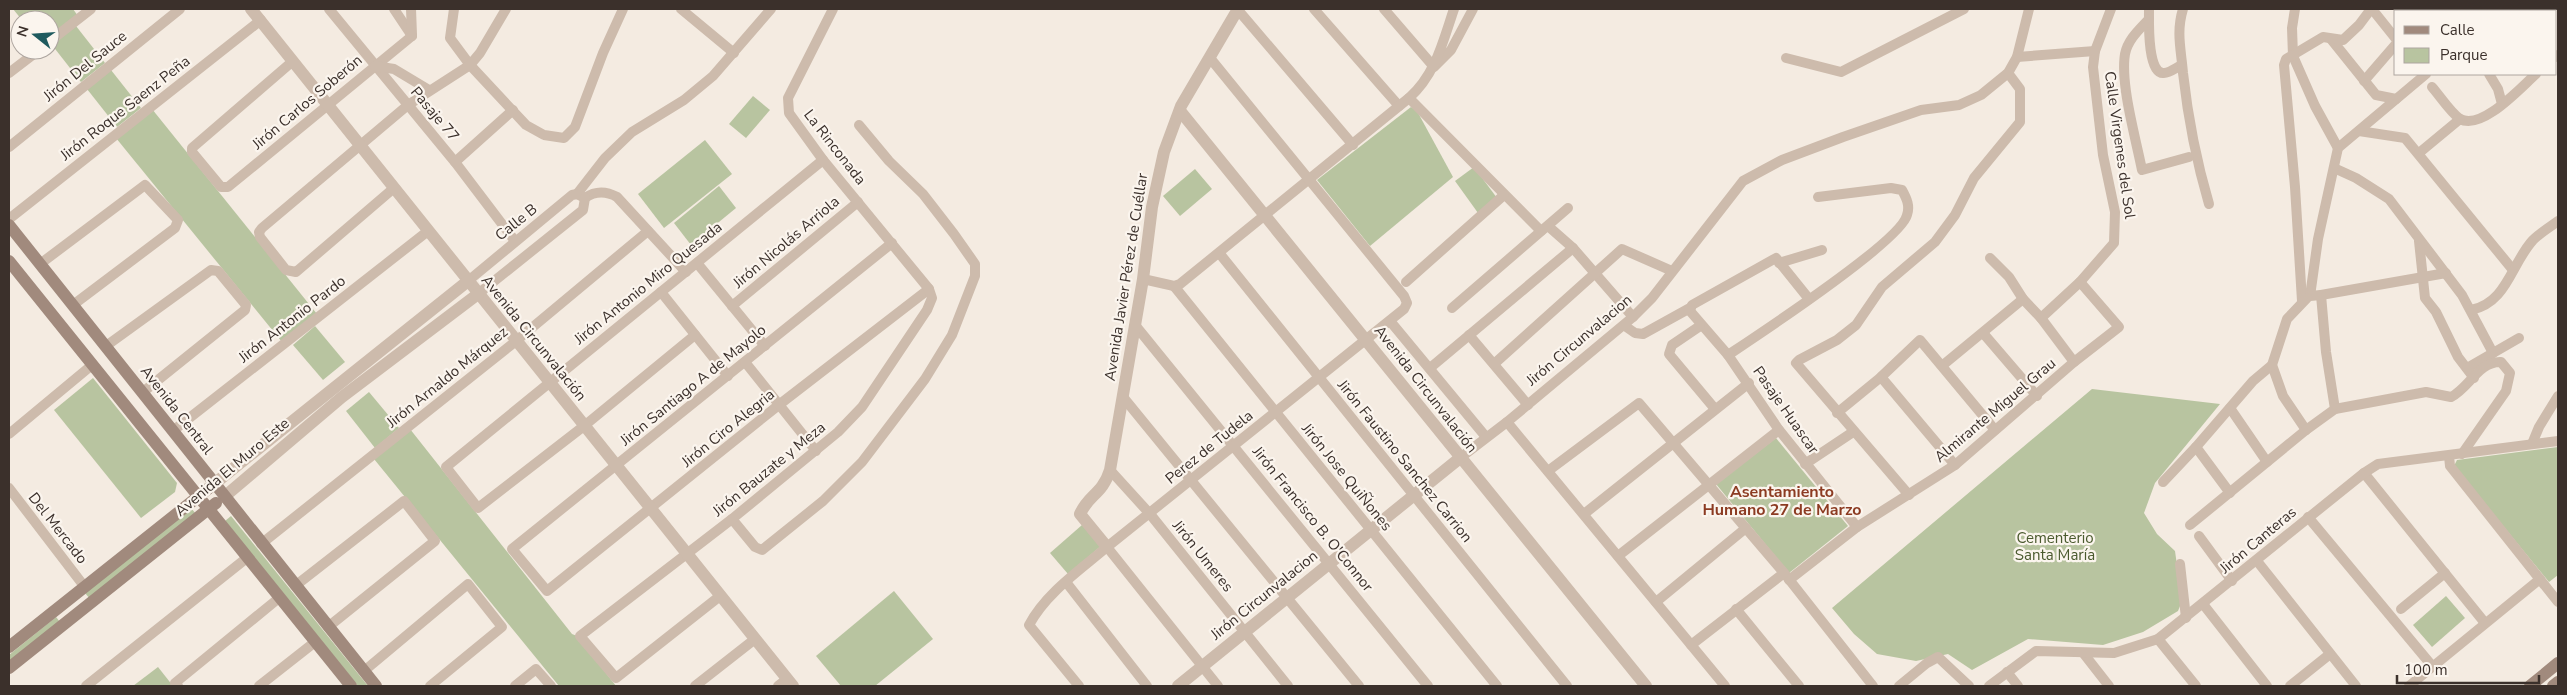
<svg xmlns="http://www.w3.org/2000/svg" width="2567" height="695" viewBox="0 0 2567 695" font-family="'Nunito Sans',sans-serif">
<style>
.green{fill:#b8c4a0}
.lines{fill:none;stroke-linecap:round;stroke-linejoin:round}
.minor{stroke:#cdbbac;stroke-width:10}
.tertiary{stroke:#cdbbac;stroke-width:12}
.secondary{stroke:#a18a7d;stroke-width:12}
.labels{text-anchor:middle;stroke-width:4.5;stroke-linejoin:round;paint-order:stroke}
.street-label{font-size:15px;fill:#3b302b;stroke:#fbf5ee}
.park-label{font-size:15px;fill:#4a5a2e;stroke:#fbf5ee}
.neighbourhood-label{font-size:16px;font-weight:bold;fill:#8c3b22;stroke:#fbf5ee}
</style>
<rect width="100%" height="100%" fill="#f4ebe1"/>
<!-- green -->
<g class="green">
<polygon points="13,9 73,9 78,16 50,37 50,20 22,20"/>
<polygon points="76,26 105,63 81,82 52,45"/>
<polygon points="111,70 141,108 117,127 87,89"/>
<polygon points="753,96 770,110 746,138 729,124"/>
<polygon points="1411,107 1417,111 1453,177 1370,246 1317,180"/>
<polygon points="152,109 317,314 282,342 116,138"/>
<polygon points="705,140 732,174 664,228 638,194"/>
<polygon points="1474,167 1497,198 1478,213 1455,181"/>
<polygon points="1195,169 1212,189 1180,216 1163,196"/>
<polygon points="719,186 736,208 691,245 674,223"/>
<polygon points="315,326 345,362 323,380 293,345"/>
<polygon points="93,378 177,483 175,492 141,518 54,410"/>
<polygon points="2092,389 2220,404 2155,483 2144,513 2157,534 2175,551 2182,601 2178,611 2143,632 2103,645 2028,639 1972,670 1948,654 1916,661 1877,654 1854,634 1832,608"/>
<polygon points="369,392 399,428 375,448 346,411"/>
<polygon points="410,429 572,634 577,636 616,686 559,686 374,459"/>
<polygon points="1776,438 1848,526 1789,573 1716,484"/>
<polygon points="2558,447 2558,575 2549,582 2454,466 2457,460"/>
<polygon points="191,508 196,514 90,599 85,593"/>
<polygon points="231,516 368,686 358,686 225,521"/>
<polygon points="1082,525 1101,546 1068,574 1050,553"/>
<polygon points="894,591 933,639 875,686 841,686 816,656"/>
<polygon points="2446,596 2465,618 2432,647 2413,625"/>
<polygon points="56,617 60,622 9,663 9,655"/>
<polygon points="158,667 173,686 133,686"/>
</g>
<g class="lines">
<!-- minor -->
<g class="minor">
<polyline points="329,9 455,162 515,241"/>
<polyline points="394,9 412,36"/>
<polyline points="411,9 412,35"/>
<polyline points="454,9 450,38 470,65 526,125 544,135 564,138 575,127 603,53 623,9"/>
<polyline points="681,9 734,53"/>
<polyline points="1314,9 1399,106"/>
<polyline points="1384,9 1434,67 1451,50 1473,9"/>
<path d="M2149,9C2149,20 2147,75 2164,73C2170,73 2177,67 2182,65"/>
<path d="M2183,9C2176,32 2181,49 2183,73C2188,118 2196,160 2209,204"/>
<polyline points="2295,9 2292,28 2293,56 2315,106 2338,148"/>
<polyline points="2372,9 2396,39"/>
<polyline points="2437,9 2439,11"/>
<polyline points="1238,10 1353,145"/>
<polyline points="2501,11 2504,9"/>
<polyline points="2548,11 2551,9"/>
<path d="M2149,19C2140,29 2128,39 2125,54C2120,84 2136,139 2142,170L2189,157"/>
<polyline points="2331,39 2376,95 2396,99"/>
<polyline points="50,41 91,9"/>
<polyline points="2017,57 2095,51"/>
<polyline points="2556,57 2558,55"/>
<polyline points="1786,58 1841,72 1964,9"/>
<polyline points="293,61 192,148 192,152 221,187 228,187 412,36"/>
<polyline points="375,66 394,69 429,90"/>
<polyline points="9,73 39,50"/>
<polyline points="2489,74 2498,89 2502,104"/>
<polyline points="2364,81 2396,44"/>
<path d="M2432,87C2440,96 2450,112 2460,119C2482,131 2521,87 2536,74"/>
<polyline points="1409,98 1541,231"/>
<polyline points="2359,131 2405,138 2513,270"/>
<polyline points="9,147 180,9"/>
<polyline points="2419,153 2460,119"/>
<polyline points="455,162 513,110"/>
<polyline points="2334,168 2356,178 2389,199 2462,295 2493,353"/>
<polyline points="394,188 296,272 286,270 260,237 259,232 262,228 408,105 470,65 480,53 506,9"/>
<polyline points="577,194 605,158 632,132 684,100 713,76 771,9"/>
<path d="M585,198C595,191 606,191 617,197L686,272"/>
<polyline points="9,219 261,20"/>
<polyline points="1548,226 1573,248 1633,317"/>
<polyline points="2419,241 2425,298 2436,312 2458,357 2474,378"/>
<polyline points="892,243 512,549 547,591 780,404 929,289"/>
<polyline points="1220,254 1567,686"/>
<polyline points="1990,258 2009,277 2023,299 2041,318 2074,362"/>
<polyline points="697,263 765,346"/>
<polyline points="1779,263 1822,250"/>
<polyline points="40,264 145,185 178,220 175,228 73,305"/>
<path d="M1143,279L1174,286L1180,284L1409,98C1436,74 1443,41 1454,9"/>
<polyline points="468,281 572,195 577,194 585,198"/>
<polyline points="1406,282 1504,195"/>
<polyline points="1174,286 1497,686"/>
<polyline points="661,292 728,376"/>
<polyline points="478,294 583,210 585,198"/>
<polyline points="2321,295 2446,273"/>
<polyline points="1809,299 1776,258 1692,305 1690,311 1728,355 1779,430 1857,527"/>
<polyline points="2302,301 2295,187 2284,65 2286,59 2323,37 2343,40 2359,25 2371,9"/>
<polyline points="732,306 858,202"/>
<polyline points="1452,308 1568,208"/>
<path d="M2471,310C2507,303 2511,264 2533,240C2540,233 2550,227 2558,221"/>
<polyline points="2041,318 2080,282 2114,243 2115,212 2103,155 2093,67 2095,51 2111,9"/>
<polyline points="1390,321 1486,437"/>
<polyline points="1135,325 1428,686"/>
<polyline points="1625,326 1635,333 1643,334 1690,308"/>
<polyline points="1700,326 1672,345 1669,354 1715,409"/>
<polyline points="1983,333 2037,396"/>
<polyline points="695,335 584,426 478,508 446,467 823,160"/>
<polyline points="1469,335 1528,405"/>
<polyline points="106,346 211,270 218,271 246,305 245,310 143,392"/>
<path d="M1728,355C1758,335 1901,241 1907,215C1910,206 1907,199 1902,190L1891,188L1818,197"/>
<polyline points="745,362 816,451"/>
<polyline points="1494,364 1622,249 1672,271"/>
<polyline points="1943,365 2023,299"/>
<polyline points="2272,365 2283,396 2306,430"/>
<polyline points="1430,368 1573,248"/>
<polyline points="2467,368 2519,338"/>
<polyline points="1881,377 1955,465"/>
<polyline points="1123,397 1359,686"/>
<polyline points="2230,408 2267,462"/>
<polyline points="2335,409 2326,352 2321,295 2310,296 2318,239 2338,148 2426,74"/>
<polyline points="1837,413 1881,377 1920,340 1995,430"/>
<polyline points="1507,422 1725,686"/>
<polyline points="174,430 428,231"/>
<polyline points="9,434 92,365"/>
<polyline points="2532,444 2539,427 2558,396"/>
<polyline points="2449,456 2450,466 2558,602"/>
<polyline points="1460,458 1507,422 1633,317 1652,298 1743,181 1782,160 1843,137 1921,110 1959,105 1981,95 2008,73 2017,57 2029,9"/>
<polyline points="1805,464 1853,432"/>
<polyline points="1110,470 1150,514 1288,686"/>
<polyline points="1548,471 1639,403 1784,573 1873,686"/>
<polyline points="2364,473 2485,623"/>
<polyline points="2163,482 2196,447"/>
<polyline points="9,488 84,586"/>
<polyline points="2230,493 2196,447 2253,381 2272,365 2287,319 2307,298"/>
<polyline points="1909,495 1796,363 1799,360 1837,340 1856,325 1882,287 1935,242 1955,215 1974,178 2020,122 2020,89 2008,73"/>
<polyline points="1584,514 1749,383"/>
<polyline points="2308,517 2433,667"/>
<polyline points="732,519 755,547 762,550 823,501 862,462 925,379 952,335 975,276 975,264 954,234 923,194 889,161 859,125"/>
<path d="M2190,525L2306,430L2335,409L2426,392L2451,397C2469,388 2479,361 2501,362L2510,373L2506,391L2462,454"/>
<polyline points="2199,536 2232,581"/>
<polyline points="261,544 516,341 648,231"/>
<polyline points="1107,547 1218,686"/>
<polyline points="1618,556 1779,430"/>
<polyline points="2257,561 2356,686"/>
<polyline points="2180,564 2186,618"/>
<polyline points="1789,580 1857,527 1955,465 2074,362 2119,327 2080,282"/>
<polyline points="1066,582 1147,686"/>
<polyline points="295,586 404,501 435,541 328,627"/>
<polyline points="720,596 616,678 580,636 732,519 838,432 862,407 927,310 932,298 929,289 823,160 789,113 788,98 833,9"/>
<polyline points="1656,602 1746,528"/>
<polyline points="2203,604 2267,686"/>
<polyline points="1736,609 1799,686"/>
<polyline points="2401,609 2445,573"/>
<polyline points="2158,639 2196,686"/>
<polyline points="1691,645 1784,573"/>
<polyline points="2084,654 2109,686"/>
<polyline points="364,671 468,584 502,627 430,686"/>
<polyline points="2007,672 2018,686"/>
<polyline points="86,686 248,557"/>
<polyline points="178,686 175,683 279,598"/>
<polyline points="259,686 315,642"/>
<polyline points="515,686 536,669 551,686"/>
<polyline points="695,686 755,639"/>
<polyline points="778,686 787,679"/>
<path d="M1079,686L1029,625C1046,593 1080,570 1107,547L1404,309L1407,303L1404,296L1210,58"/>
<polyline points="1899,686 1927,663 1938,657 1969,686"/>
<polyline points="1989,686 2036,651 2114,653 2158,639 2364,473 2378,464 2558,441"/>
<polyline points="2290,686 2330,654"/>
<polyline points="2409,686 2540,579"/>
</g>
<!-- tertiary -->
<g class="tertiary">
<polyline points="251,9 793,686"/>
<polyline points="1181,112 1646,686"/>
<polyline points="214,484 468,281"/>
<polyline points="224,497 342,397 478,294"/>
<path d="M1107,547L1080,514C1089,494 1102,495 1110,470L1143,279L1152,207L1164,152L1181,106L1238,9"/>
<polyline points="1178,686 1460,458"/>
</g>
<!-- secondary -->
<g class="secondary">
<polyline points="9,225 376,686"/>
<polyline points="9,261 351,686"/>
<polyline points="9,647 214,484"/>
<polyline points="9,668 216,503"/>
<polyline points="2530,686 2558,663"/>
<polyline points="2553,686 2558,682"/>
</g>
</g>
<g class="labels">
<!-- street labels -->
<g class="street-label">
<text transform="translate(85 66) rotate(-39)" y="5">Jirón Del Sauce</text>
<text transform="translate(307 102) rotate(-40)" y="5">Jirón Carlos Soberón</text>
<text transform="translate(125 108) rotate(-38)" y="5">Jirón Roque Saenz Peña</text>
<text transform="translate(435 114) rotate(50)" y="5">Pasaje 77</text>
<text transform="translate(2120 145) rotate(82)" y="5">Calle Virgenes del Sol</text>
<text transform="translate(835 147) rotate(52)" y="5">La Rinconada</text>
<text transform="translate(516 222) rotate(-39)" y="5">Calle B</text>
<text transform="translate(786 242) rotate(-40)" y="5">Jirón Nicolás Arriola</text>
<text transform="translate(1126 277) rotate(-81)" y="5">Avenida Javier Pérez de Cuéllar</text>
<text transform="translate(648 283) rotate(-39)" y="5">Jirón Antonio Miro Quesada</text>
<text transform="translate(292 319) rotate(-38)" y="5">Jirón Antonio Pardo</text>
<text transform="translate(534 338) rotate(51)" y="5">Avenida Circunvalación</text>
<text transform="translate(1579 340) rotate(-40)" y="5">Jirón Circunvalacion</text>
<text transform="translate(447 377) rotate(-39)" y="5">Jirón Arnaldo Márquez</text>
<text transform="translate(693 385) rotate(-39)" y="5">Jirón Santiago A de Mayolo</text>
<text transform="translate(1426 389) rotate(52)" y="5">Avenida Circunvalación</text>
<text transform="translate(177 410) rotate(52)" y="5">Avenida Central</text>
<text transform="translate(1786 410) rotate(55)" y="5">Pasaje Huascar</text>
<text transform="translate(1995 410) rotate(-40)" y="5">Almirante Miguel Grau</text>
<text transform="translate(728 428) rotate(-39)" y="5">Jirón Ciro Alegria</text>
<text transform="translate(1209 447) rotate(-39)" y="5">Perez de Tudela</text>
<text transform="translate(1405 461) rotate(51)" y="5">Jirón Faustino Sanchez Carrion</text>
<text transform="translate(232 467) rotate(-40)" y="5">Avenida El Muro Este</text>
<text transform="translate(769 469) rotate(-39)" y="5">Jirón Bauzate y Meza</text>
<text transform="translate(1347 477) rotate(51)" y="5">Jirón Jose QuiÑones</text>
<text transform="translate(1313 519) rotate(51)" y="5">Jirón Francisco B. O'Connor</text>
<text transform="translate(58 528) rotate(52)" y="5">Del Mercado</text>
<text transform="translate(2258 540) rotate(-40)" y="5">Jirón Canteras</text>
<text transform="translate(1203 556) rotate(51)" y="5">Jirón Umeres</text>
<text transform="translate(1264 595) rotate(-39)" y="5">Jirón Circunvalacion</text>
</g>
<!-- park labels -->
<g class="park-label">
<text x="2055" y="543">Cementerio<tspan x="2055" dy="17">Santa María</tspan></text>
</g>
<!-- neighbourhood labels -->
<g class="neighbourhood-label">
<text x="1782" y="497">Asentamiento<tspan x="1782" dy="18">Humano 27 de Marzo</tspan></text>
</g>
</g>
<!-- border -->
<rect width="2567" height="695" fill="none" stroke="#3b302b" stroke-width="20"/>
<!-- legend -->
<rect x="2394" y="10" width="162" height="65" fill="#fbf5ee" stroke="#aea6a0"/>
<rect x="2404" y="26" width="25" height="8" fill="#a18a7d" stroke="#aea6a0"/>
<text x="2440" y="35" font-size="15" fill="#3b302b">Calle</text>
<rect x="2404" y="48" width="25" height="15" fill="#b8c4a0" stroke="#aea6a0"/>
<text x="2440" y="60" font-size="15" fill="#3b302b">Parque</text>
<!-- north arrow -->
<g transform="translate(35 35) rotate(287)"><circle r="24" fill="#fbf5ee" stroke="#aea6a0"/>
<path d="M0-4L9 19L0 12L-9 19Z" fill="#1f5a5e"/>
<text y="-8" font-size="14" font-weight="bold" text-anchor="middle" fill="#3b302b">N</text>
</g>
<!-- scale -->
<path d="M2397 675v8h142v-8" fill="none" stroke="#3b302b" stroke-width="2.5"/>
<text x="2404" y="675" font-size="15" fill="#3b302b" stroke="#fbf5ee" stroke-width="4" paint-order="stroke">100 m</text>
</svg>
